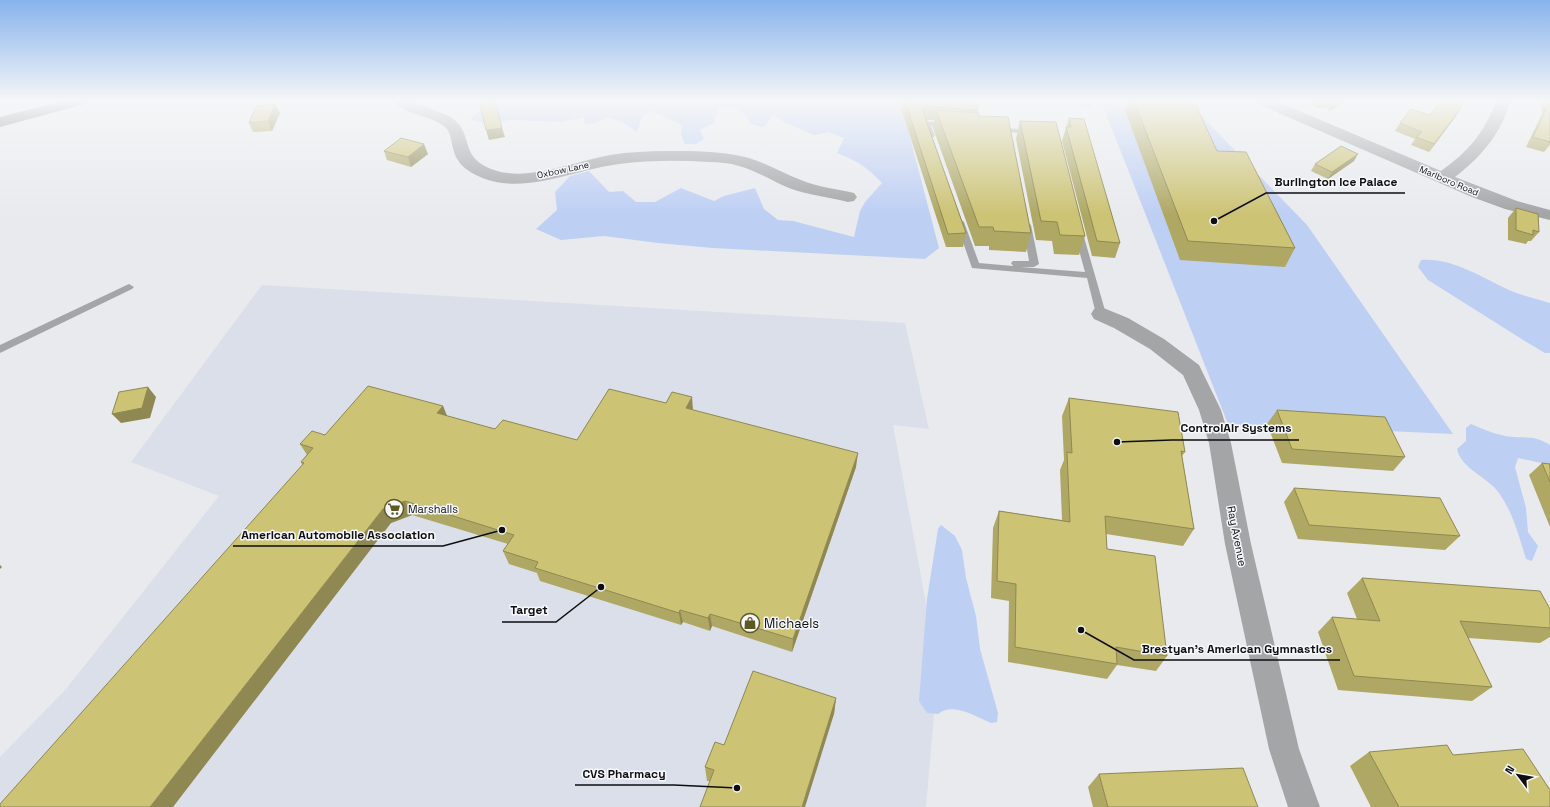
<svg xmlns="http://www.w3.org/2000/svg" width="1550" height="807" viewBox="0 0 1550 807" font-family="'Space Grotesk',sans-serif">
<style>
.built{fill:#dbdfe9}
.green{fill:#becff4}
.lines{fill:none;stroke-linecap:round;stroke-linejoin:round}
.path{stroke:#a4a5a8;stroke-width:2;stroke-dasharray:2.5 1.5;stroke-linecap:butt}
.lane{fill:#a4a5a6;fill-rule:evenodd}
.street{fill:#a4a5a6;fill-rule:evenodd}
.secondary{fill:#838486;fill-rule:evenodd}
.wall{fill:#afa865}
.shaded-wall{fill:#8f8852}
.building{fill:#ccc375;stroke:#8f8852}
.labels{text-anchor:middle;stroke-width:3;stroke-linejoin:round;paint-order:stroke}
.far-street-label{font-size:9px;fill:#0e0e10;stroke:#f6f8fb}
.poi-label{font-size:11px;fill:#0e0e10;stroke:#f6f8fb;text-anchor:start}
.street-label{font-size:11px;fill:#0e0e10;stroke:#f6f8fb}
.near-poi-label{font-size:13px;fill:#0e0e10;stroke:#f6f8fb;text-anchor:start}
.leader{fill:none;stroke:#0e0e10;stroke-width:1.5}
.callout-dot{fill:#0e0e10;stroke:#f6f8fb;stroke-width:1.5}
.callout-label{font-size:12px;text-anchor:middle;font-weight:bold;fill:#0e0e10;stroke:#f6f8fb;stroke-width:3;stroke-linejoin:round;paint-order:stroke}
</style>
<rect width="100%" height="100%" fill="#e9eaee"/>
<!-- built -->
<polygon class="built" points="262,285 905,323 929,429 893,425 938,668 926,807 0,807 0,757 66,689 219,496 131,462"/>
<!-- green -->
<g class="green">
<path d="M496,101H958L959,110L902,107L939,248L925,259L713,248L658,243L604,236L561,240L536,229L557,210L555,192L570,176L589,171L609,192L623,191L636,202H655L681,188L714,201L724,196L755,188L764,209L778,220L793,221L854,237L860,211L865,202L882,183C867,167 857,161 837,153L844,138L828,132L814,135L784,122L773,115L764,127L751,124C744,110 734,105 719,108L714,123L700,130L704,139L696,144H685L681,135L682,125L652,111L642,117L637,132L622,122L607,117L596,123L585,124L584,117L562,122L512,120L486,123L471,120L475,114L498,103Z"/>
<polygon points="1101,101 1187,101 1307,225 1453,434 1228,424"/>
<path d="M1421,260C1454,258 1482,278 1511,291C1524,296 1537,299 1550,303V353H1545L1528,343L1428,280L1418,267Z"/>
<path d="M1471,424C1481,428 1491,433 1501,435C1520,440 1531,433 1550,445V465L1518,458L1515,467L1526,508L1528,532L1538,546L1532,561L1526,559C1519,536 1513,513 1499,493C1488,477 1461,469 1457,449L1466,441V428Z"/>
<path d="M941,525L955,536L962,550L966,578L976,616L980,649L998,713L997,722L991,723C974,716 954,702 938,714L927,713L919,701L927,599L938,529Z"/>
</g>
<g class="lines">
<!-- path -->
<polyline class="path" points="1044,101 1090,106"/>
<!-- lane -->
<g class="lane">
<polygon points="923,121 948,123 952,125 948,127 931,126 935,136 931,138 927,136 922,123"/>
<polygon points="994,127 1032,130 1036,132 1032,134 997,131 994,131"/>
<polygon points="960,219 964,222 979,263 1013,266 1011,263 1013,261 1029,261 1023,225 1027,222 1031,225 1039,264 1034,267 1021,267 1085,272 1074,232 1079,229 1082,230 1106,314 1105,316 1097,316 1096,314 1087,278 972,268 956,222"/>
<polygon points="129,284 134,287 132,289 0,353 0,345"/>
</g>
<!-- street -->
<g class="street">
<path d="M394,101H412L451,117C476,135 457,157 494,170C528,182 576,161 610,155C629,152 648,151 667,151C693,151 720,151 745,157C765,162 782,173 801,180C818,187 837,189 854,193L857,197L854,201L848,202C829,197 808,195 789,188C772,181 757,171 739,166C730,163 719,162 709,162C679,160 649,160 619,164C570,170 512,202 466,169C448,155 455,135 445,127C431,115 404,115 394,101Z"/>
<path d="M1255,101H1276L1441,171C1469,151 1484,133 1496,101H1510C1502,133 1481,157 1455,177L1517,201L1550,210V220L1505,209L1472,197L1258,104Z"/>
<polygon points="1101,307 1128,318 1164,339 1199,365 1221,410 1231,443 1251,544 1299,749 1320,807 1288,807 1269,749 1225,544 1209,443 1199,410 1183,375 1150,349 1114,328 1094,319 1091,314 1094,309"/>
</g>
<!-- secondary -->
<polygon class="secondary" points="63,101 88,101 85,104 0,127 0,117"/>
</g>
<!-- wall -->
<g class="wall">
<polygon points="902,101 978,101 978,116 1031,233 1026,252 989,250 989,246 975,246 933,128 934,120 926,120 966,233 963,247 946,247 901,108"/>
<polygon points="1128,101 1194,101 1217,151 1295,248 1285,267 1180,260 1125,110"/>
<polygon points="1308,101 1345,101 1330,111 1326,108 1316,108"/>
<polygon points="1540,101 1550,101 1550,145 1544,152 1526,147 1542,114"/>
<polygon points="1460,107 1461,108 1456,116 1429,152 1411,145 1415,139 1395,131 1400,123"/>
<polygon points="280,113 272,131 253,132 249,123"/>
<polygon points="1069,118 1120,243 1115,258 1092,256 1062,141"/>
<polygon points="1020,121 1085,236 1079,255 1054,254 1052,241 1036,240 1016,139"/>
<polygon points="384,151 428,154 411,167 387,160"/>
<polygon points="1354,161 1328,179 1311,171 1315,164"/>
<polygon points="1516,208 1539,232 1531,241 1528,241 1526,244 1508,240 1508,218"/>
<polygon points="1069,398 1185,452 1182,456 1194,529 1183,546 1106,534 1107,549 1167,656 1156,671 1117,665 1107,679 1008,662 1009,601 991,598 993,528 999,511 1062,520 1060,470 1064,460 1062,416"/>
<polygon points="443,406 447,416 495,429 577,440 693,410 856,467 792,652 712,626 710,631 683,622 681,625 540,581 537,573 509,564 503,551 508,544 412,515 391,523 302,465 301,462 307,455 300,444 325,435"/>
<polygon points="1277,410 1405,457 1393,471 1282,463 1267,424"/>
<polygon points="1542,463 1550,464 1550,527 1529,475"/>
<polygon points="1294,488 1460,536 1445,550 1298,539 1284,502"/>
<polygon points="1362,578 1550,609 1550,637 1540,643 1468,638 1492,687 1472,701 1338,690 1318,632 1332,617 1357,619 1347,593"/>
<polygon points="836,698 834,714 710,781 707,781 705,767 724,745"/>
<polygon points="1369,752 1453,755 1550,807 1371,807 1350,766"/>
<polygon points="1099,774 1258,807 1093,807 1088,787"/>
</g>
<!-- shaded-wall -->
<g class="shaded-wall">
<polygon points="1337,101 1345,101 1330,111 1334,103"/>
<polygon points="275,104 280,113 272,131 268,121"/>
<polygon points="925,106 923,120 922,109"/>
<polygon points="1461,108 1456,116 1429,152 1434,144"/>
<polygon points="502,128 505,137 489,140 486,130"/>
<polygon points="424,144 428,154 411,167 408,157"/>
<polygon points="1358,154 1354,161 1328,179 1332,172"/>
<polygon points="148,387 156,397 150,418 121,423 112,414"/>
<polygon points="692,397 693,411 686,408"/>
<polygon points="443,406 449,421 437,413"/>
<polygon points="858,453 856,467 792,652 793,639"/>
<polygon points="405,501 412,515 391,523 173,807 150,807 383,509"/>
<polygon points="0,565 2,567 0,569"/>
<polygon points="680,610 683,622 681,625 679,613"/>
<polygon points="710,614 712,626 710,631 708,618"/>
<polygon points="836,698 834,714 805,807 802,807"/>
</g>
<!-- building -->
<g class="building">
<polygon points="479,101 495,101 502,128 486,130"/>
<polygon points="905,101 978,101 978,110 925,106 922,109 966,233 948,234"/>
<polygon points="1134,101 1194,101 1217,151 1246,152 1295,248 1188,241"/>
<polygon points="1441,101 1463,101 1460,107 1461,108 1434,144 1416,137 1422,132 1400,123 1411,109 1430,115"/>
<polygon points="1548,101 1550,101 1550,142 1533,137 1548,105"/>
<polygon points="275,104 268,121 249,123 256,106"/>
<polygon points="936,110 979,113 978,116 1008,117 1031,233 994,231 993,227 979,227"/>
<polygon points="1069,118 1084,119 1120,243 1097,241 1066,127 1071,127"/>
<polygon points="1020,121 1056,122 1085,236 1060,235 1057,222 1041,221"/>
<polygon points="401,138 424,144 408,157 384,151"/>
<polygon points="1341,146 1358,154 1332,172 1315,164"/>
<polygon points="1516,208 1538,214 1539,232 1533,230 1533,235 1516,230"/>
<polygon points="368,386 443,406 437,413 495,429 503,420 577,440 609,389 666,403 672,392 692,397 686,408 858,453 793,639 710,614 708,618 680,610 679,613 535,568 538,562 503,551 514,535 405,501 383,509 150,807 0,807 0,804 304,463 301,462 313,448 300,444 312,431 325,435"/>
<polygon points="148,387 142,408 112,414 119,392"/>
<polygon points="1069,398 1178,412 1185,452 1181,451 1194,529 1105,516 1107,549 1155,556 1167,656 1116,647 1117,664 1015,647 1016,584 997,581 999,511 1070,522 1067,452 1072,453"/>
<polygon points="1277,410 1385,417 1405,457 1292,449"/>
<polygon points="1542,463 1550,464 1550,482"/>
<polygon points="1294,488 1440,498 1460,536 1309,525"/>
<polygon points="1362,578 1540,591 1550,609 1550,628 1460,621 1492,687 1354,676 1332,617 1380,621"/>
<polygon points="753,671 836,698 802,807 700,807 714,770 705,767 715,742 724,745"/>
<polygon points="1447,745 1453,755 1523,749 1550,790 1550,807 1399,807 1369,752"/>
<polygon points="1243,768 1258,807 1108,807 1099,774"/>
</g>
<!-- sky -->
<linearGradient id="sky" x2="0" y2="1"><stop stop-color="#87b3ed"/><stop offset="0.47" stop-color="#f5f6f7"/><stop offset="1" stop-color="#f5f6f7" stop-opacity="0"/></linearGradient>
<rect width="1550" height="214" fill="url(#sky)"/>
<!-- icons -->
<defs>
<symbol id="supermarket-ring" viewBox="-11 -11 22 22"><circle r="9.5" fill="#f6f8fb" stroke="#5e5824" stroke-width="1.5"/><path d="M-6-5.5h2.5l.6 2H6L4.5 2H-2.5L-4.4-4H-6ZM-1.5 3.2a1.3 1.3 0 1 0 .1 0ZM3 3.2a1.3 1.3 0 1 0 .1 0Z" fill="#5e5824"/></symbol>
<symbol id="shop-ring" viewBox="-11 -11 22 22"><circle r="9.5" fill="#f6f8fb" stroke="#5e5824" stroke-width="1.5"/><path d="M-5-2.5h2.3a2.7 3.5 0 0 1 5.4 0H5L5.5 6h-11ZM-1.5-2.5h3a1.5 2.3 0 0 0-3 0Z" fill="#5e5824"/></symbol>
</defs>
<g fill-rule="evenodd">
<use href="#supermarket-ring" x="383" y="498" width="22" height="22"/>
<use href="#shop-ring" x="739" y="612" width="22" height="22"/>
</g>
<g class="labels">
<!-- far-street labels -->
<g class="far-street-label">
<text transform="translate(563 170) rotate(-12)" y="3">Oxbow Lane</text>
<text transform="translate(1449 181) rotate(23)" y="3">Marlboro Road</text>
</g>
<!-- poi labels -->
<g class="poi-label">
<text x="408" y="513">Marshalls</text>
</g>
<!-- street labels -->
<g class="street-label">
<text transform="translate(1237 536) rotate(79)" y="4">Ray Avenue</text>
</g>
<!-- near-poi labels -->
<g class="near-poi-label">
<text x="764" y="628">Michaels</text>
</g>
</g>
<!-- callouts -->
<path class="leader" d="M1214 221L1266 193H1405M1117 442L1172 440H1299M502 530L443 546H233M601 587L556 622H502M1081 630L1134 660H1340M737 788L674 785H575"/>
<g class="callout-dot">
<circle cx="1214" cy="221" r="4"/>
<circle cx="1117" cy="442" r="4"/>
<circle cx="502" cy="530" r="4"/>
<circle cx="601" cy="587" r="4"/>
<circle cx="1081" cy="630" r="4"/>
<circle cx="737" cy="788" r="4"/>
</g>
<g class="callout-label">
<text x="1336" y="186">Burlington Ice Palace</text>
<text x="1236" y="432">ControlAir Systems</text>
<text x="338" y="539">American Automobile Association</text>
<text x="529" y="614">Target</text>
<text x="1237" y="653">Brestyan's American Gymnastics</text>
<text x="624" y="778">CVS Pharmacy</text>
</g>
<!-- north arrow -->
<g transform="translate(1518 775) rotate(302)" stroke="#f6f8fb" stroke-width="3" paint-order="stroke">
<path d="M0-3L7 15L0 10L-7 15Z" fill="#0e0e10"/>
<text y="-6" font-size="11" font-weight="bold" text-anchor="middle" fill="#0e0e10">N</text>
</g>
</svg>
